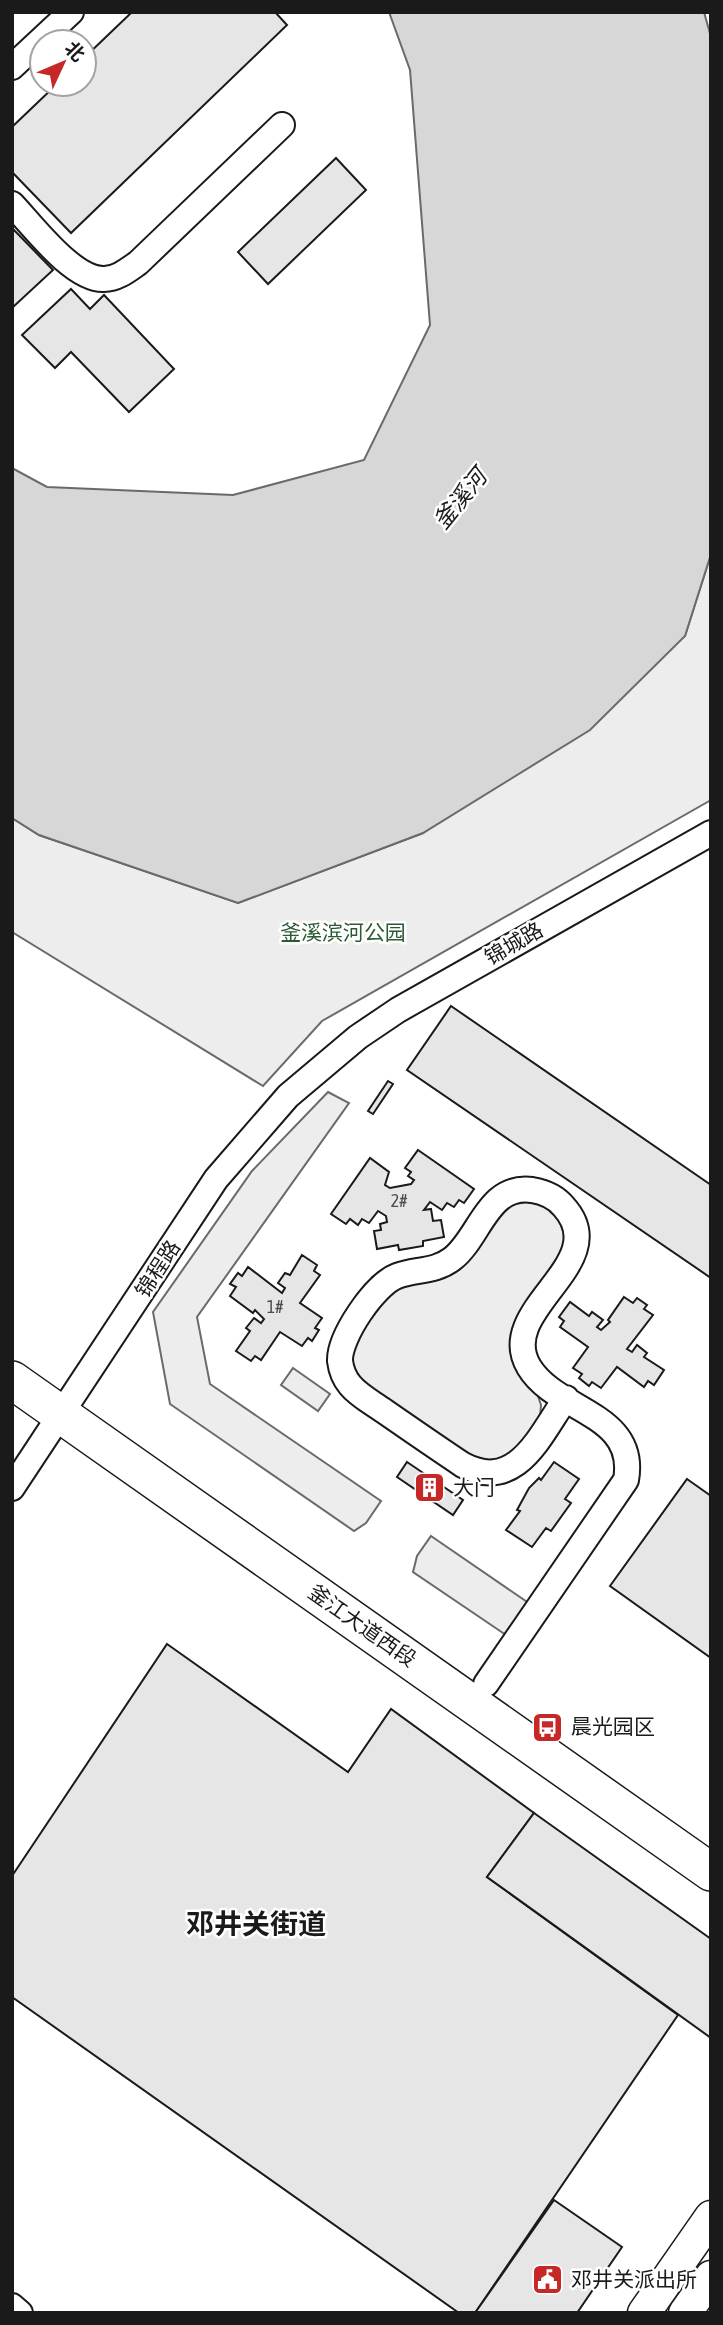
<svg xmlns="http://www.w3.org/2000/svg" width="723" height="2325" viewBox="0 0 723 2325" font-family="'Asap Condensed','Noto Sans SC',sans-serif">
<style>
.built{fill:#ededed;stroke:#6a6a6a;stroke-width:2}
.water{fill:#d7d7d7;stroke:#6a6a6a;stroke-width:2}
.building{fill:#e6e6e6;stroke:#1a1a1a;stroke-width:2}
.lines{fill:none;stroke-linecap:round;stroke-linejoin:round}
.minor-casing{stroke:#1a1a1a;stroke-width:28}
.major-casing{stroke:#1a1a1a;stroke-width:35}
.highway-casing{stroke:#1a1a1a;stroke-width:40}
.minor{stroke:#fff;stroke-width:24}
.major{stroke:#fff;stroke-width:32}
.highway{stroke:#fff;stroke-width:37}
.labels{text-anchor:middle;stroke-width:5;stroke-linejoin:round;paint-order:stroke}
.number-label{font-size:18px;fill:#4d4d4d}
.park-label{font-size:21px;fill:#2b5a34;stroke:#fff}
.street-label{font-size:21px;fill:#1a1a1a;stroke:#fff}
.poi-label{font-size:21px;fill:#1a1a1a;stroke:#fff;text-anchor:start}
.water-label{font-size:23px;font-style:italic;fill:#1a1a1a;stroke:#fff}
.district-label{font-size:28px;font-weight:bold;fill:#1a1a1a;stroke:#fff}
</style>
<rect width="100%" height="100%" fill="#fff"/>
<!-- built -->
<g class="built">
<polygon points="711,554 711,800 322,1021 263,1086 12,932 12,818 39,835 238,903 423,833 685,636"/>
<polygon points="328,1092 349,1103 197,1317 210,1384 381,1501 366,1523 354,1531 170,1404 153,1312 252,1171"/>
<polygon points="513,1199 551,1204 570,1242 525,1314 535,1387 541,1405 540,1418 519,1453 487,1466 366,1390 347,1360 381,1295"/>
<polygon points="293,1368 330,1394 318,1411 281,1385"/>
<polygon points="431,1536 533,1606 506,1635 413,1572 417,1556"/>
</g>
<!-- water -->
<polygon class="water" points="389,12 704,12 711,37 711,554 685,636 590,730 423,833 238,903 39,835 12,818 12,468 47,487 233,495 364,460 430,325 410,70"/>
<!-- building -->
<g class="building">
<polygon points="132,12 275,12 287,25 71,233 12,172 12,127 57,84 84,84 84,58"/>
<polygon points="336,158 366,190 268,284 238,252"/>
<polygon points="12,228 53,270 12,308"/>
<polygon points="71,289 90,309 104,295 174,369 129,412 71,352 55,368 22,335"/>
<polygon points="451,1006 711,1185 711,1278 407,1070"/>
<polygon points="388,1081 393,1084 373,1114 368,1111"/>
<polygon points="418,1150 474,1189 464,1203 459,1200 454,1207 447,1203 442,1210 430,1202 424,1210 431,1209 433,1221 441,1220 444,1237 423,1241 423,1246 399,1250 398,1245 377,1249 374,1231 381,1230 380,1224 387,1222 386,1216 378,1211 369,1223 362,1219 358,1225 350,1219 346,1224 331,1214 370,1158 389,1172 385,1185 390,1188 411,1184 414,1180 408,1176 411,1172 405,1168"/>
<polygon points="302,1255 317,1265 314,1271 320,1275 300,1303 322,1318 315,1328 319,1330 312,1341 308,1338 302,1346 280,1332 261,1360 255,1356 251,1361 236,1351 250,1331 246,1328 254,1318 261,1323 264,1319 255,1310 253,1313 230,1296 236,1287 230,1284 238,1273 242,1276 248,1267 282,1293 285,1288 278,1283 285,1273 290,1275"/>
<polygon points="624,1297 633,1303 637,1298 647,1305 644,1309 653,1315 627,1349 632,1352 637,1345 647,1353 644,1357 664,1370 654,1385 648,1381 644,1387 617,1367 601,1388 592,1382 589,1386 579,1378 582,1374 573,1368 588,1347 560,1327 564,1321 559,1317 570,1302 589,1316 592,1312 603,1320 597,1327 601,1330 610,1322 608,1320"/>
<polygon points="407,1462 463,1500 453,1515 397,1477"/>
<polygon points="554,1462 579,1479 565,1499 571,1503 551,1531 546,1528 532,1547 506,1530 520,1511 517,1510 529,1488 539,1478 541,1480"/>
<polygon points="687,1479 711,1496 711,1658 610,1586"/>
<polygon points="167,1644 348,1772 391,1709 534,1813 487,1877 678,2015 475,2313 459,2313 12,1997 12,1876"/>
<polygon points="534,1813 711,1939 711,2038 487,1877"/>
<polygon points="554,2200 622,2247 577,2313 475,2313"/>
</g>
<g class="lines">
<defs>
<g id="minor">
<polyline points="12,67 71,12"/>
<path d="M12,204C33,226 73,280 104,279C117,279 128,270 138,263L282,125"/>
<polyline points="12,1488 216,1179 288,1096 358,1037 398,1010 711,833"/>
<path d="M486,1684L626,1480C638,1413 556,1412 529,1367C494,1309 615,1264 564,1207C556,1197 544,1192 532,1190C487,1184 480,1238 452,1259C435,1272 416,1269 397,1276C375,1284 339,1337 340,1361C341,1369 345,1379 350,1385C359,1396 373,1403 384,1411C410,1429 436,1447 463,1465C517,1493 540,1435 566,1398"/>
<polyline points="12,2306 20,2313"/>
</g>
<g id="major">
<polyline points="644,2313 711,2217"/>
<polyline points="685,2313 711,2277"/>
</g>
<polyline id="highway" points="12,1380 711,1872"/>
</defs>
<!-- minor casing -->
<use href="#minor" class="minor-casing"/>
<!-- major casing -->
<use href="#major" class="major-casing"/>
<!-- highway casing -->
<use href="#highway" class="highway-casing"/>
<!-- minor -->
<use href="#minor" class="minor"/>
<!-- major -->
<use href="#major" class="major"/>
<!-- highway -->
<use href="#highway" class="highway"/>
</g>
<!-- icons -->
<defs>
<symbol id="building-square" viewBox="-11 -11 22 22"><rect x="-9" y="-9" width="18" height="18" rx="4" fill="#c62828" stroke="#fff"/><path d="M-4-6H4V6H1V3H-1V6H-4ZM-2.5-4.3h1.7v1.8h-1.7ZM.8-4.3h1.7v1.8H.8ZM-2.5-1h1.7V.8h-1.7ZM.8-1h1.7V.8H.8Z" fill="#fff"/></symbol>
<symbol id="bus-square" viewBox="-11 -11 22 22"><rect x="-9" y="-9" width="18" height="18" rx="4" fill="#c62828" stroke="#fff"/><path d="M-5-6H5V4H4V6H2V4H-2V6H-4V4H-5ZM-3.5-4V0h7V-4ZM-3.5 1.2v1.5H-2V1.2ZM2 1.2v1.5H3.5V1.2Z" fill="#fff"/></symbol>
<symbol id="civic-square" viewBox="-11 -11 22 22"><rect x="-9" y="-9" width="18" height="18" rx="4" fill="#c62828" stroke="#fff"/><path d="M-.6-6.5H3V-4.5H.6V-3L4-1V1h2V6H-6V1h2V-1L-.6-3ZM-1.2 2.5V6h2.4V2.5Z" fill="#fff"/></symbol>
</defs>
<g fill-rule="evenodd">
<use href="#building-square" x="412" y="1470" width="35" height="35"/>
<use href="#bus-square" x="530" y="1710" width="35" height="35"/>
<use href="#civic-square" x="530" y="2262" width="35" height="35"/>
</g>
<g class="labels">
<!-- number labels -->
<g class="number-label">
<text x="399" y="1207">2#</text>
<text x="275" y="1313">1#</text>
</g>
<!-- park labels -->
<g class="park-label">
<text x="343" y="940">釜溪滨河公园</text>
</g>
<!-- street labels -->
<g class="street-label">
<text transform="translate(514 944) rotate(-30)" y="7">锦城路</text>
<text transform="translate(158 1269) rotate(-57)" y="7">锦程路</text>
<text transform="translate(362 1626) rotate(35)" y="7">釜江大道西段</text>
</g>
<!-- poi labels -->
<g class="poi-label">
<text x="453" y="1495">大门</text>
<text x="571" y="1734">晨光园区</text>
<text x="571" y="2287">邓井关派出所</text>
</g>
<!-- water labels -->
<g class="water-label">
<text transform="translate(460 499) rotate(-51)" y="8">釜溪河</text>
</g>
<!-- district labels -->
<g class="district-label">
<text x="256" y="1934">邓井关街道</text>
</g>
</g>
<!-- border -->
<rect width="723" height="2325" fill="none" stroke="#1a1a1a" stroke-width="28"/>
<!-- north arrow -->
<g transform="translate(63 63) rotate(46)"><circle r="33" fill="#ffffff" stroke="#a3a3a3" stroke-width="2"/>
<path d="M0-5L12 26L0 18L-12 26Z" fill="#c62828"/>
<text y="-10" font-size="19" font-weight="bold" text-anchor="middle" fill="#1a1a1a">北</text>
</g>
</svg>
